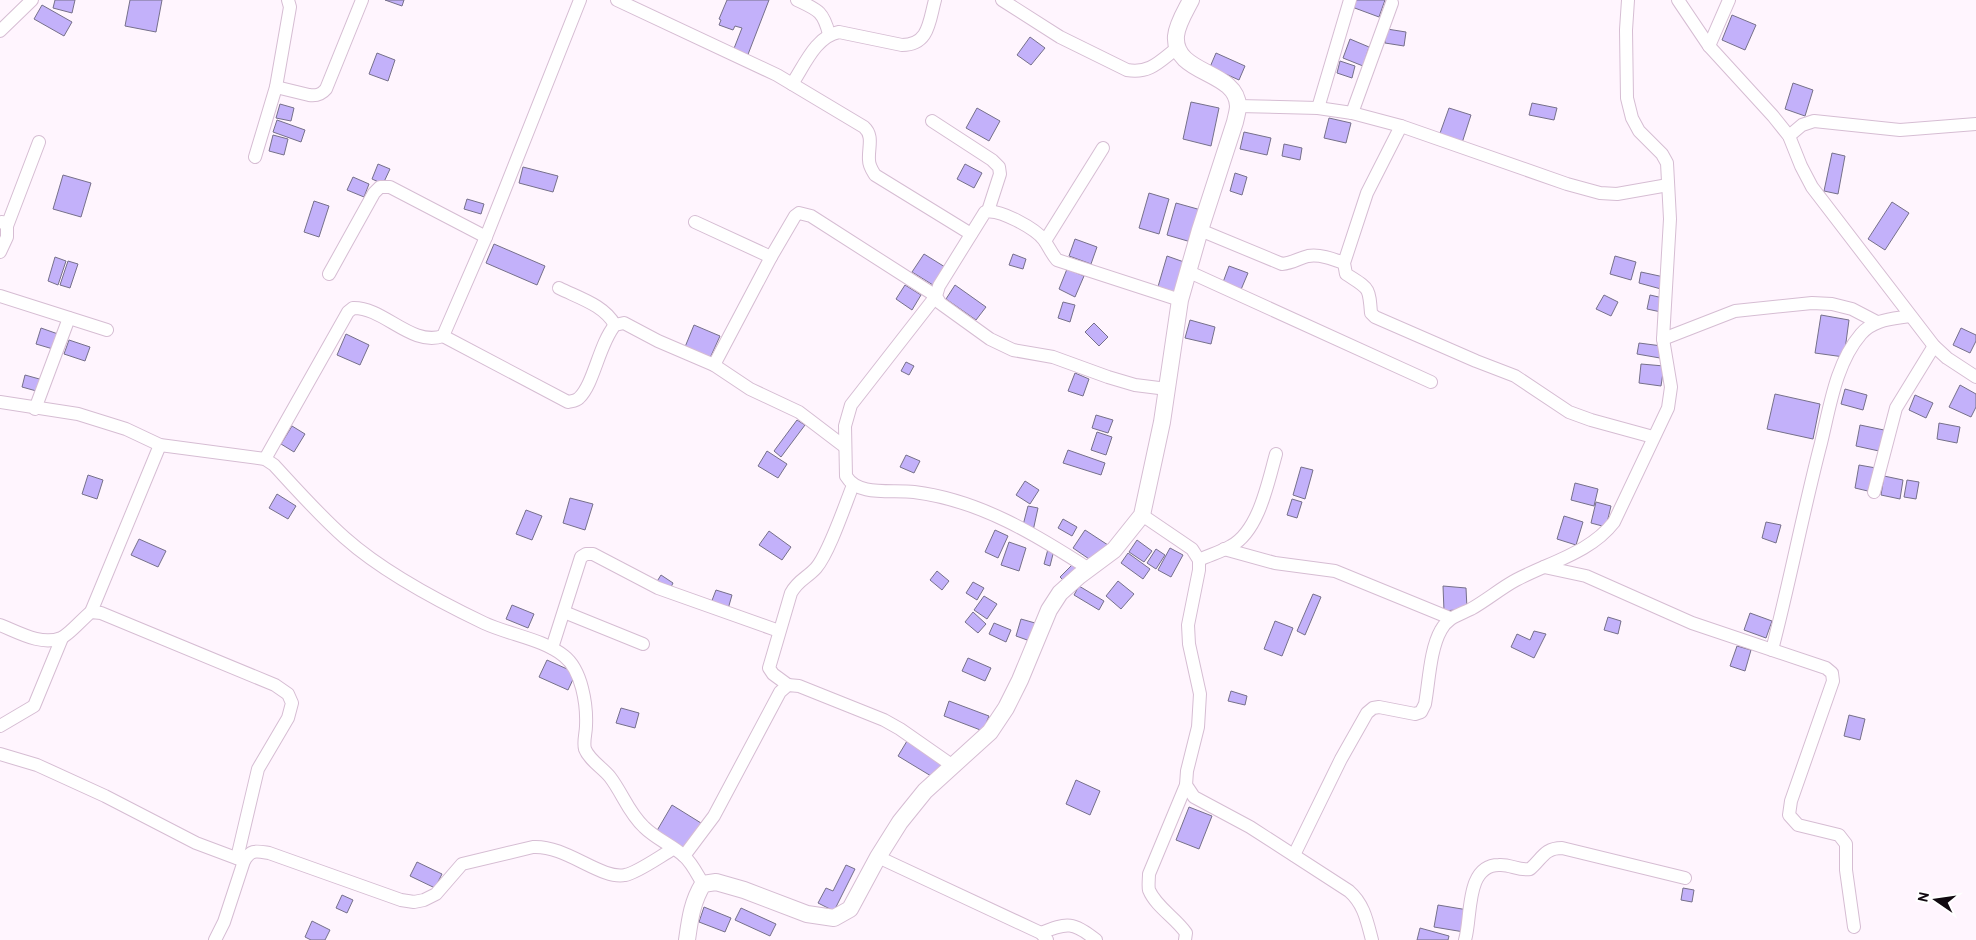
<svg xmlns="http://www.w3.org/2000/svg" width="1976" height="940" viewBox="0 0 1976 940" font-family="Overpass,sans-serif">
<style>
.building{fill:#c3b1fa;stroke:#76708a}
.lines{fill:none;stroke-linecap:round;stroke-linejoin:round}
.minor-casing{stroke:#d6bdd3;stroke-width:14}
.tertiary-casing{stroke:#d6bdd3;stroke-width:18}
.minor{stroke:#fff;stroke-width:12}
.tertiary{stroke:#fff;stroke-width:16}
</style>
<rect width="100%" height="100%" fill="#fff5fe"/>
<!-- building -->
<g class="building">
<polygon points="55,0 75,0 72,13 53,8"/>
<polygon points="130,0 162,0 156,32 125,26"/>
<polygon points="385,0 404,0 402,6"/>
<polygon points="727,0 769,0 747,57 733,51 742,28 735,26 733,30 719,25 721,20 719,19"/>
<polygon points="1354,0 1385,0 1379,17 1352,7"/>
<polygon points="42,5 72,22 64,36 34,19"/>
<polygon points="1732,15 1756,25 1745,50 1722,40"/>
<polygon points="1387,29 1406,32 1404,46 1385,43"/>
<polygon points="1030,37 1045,48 1031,65 1017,55"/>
<polygon points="1350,39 1369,47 1363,66 1343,58"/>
<polygon points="377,53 395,60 388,81 369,74"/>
<polygon points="1216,53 1245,66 1239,80 1210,67"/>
<polygon points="1340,61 1355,66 1352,78 1337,73"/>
<polygon points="1793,83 1813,90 1805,116 1785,109"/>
<polygon points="1191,102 1219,108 1211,146 1183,139"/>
<polygon points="1532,103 1557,108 1554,120 1529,115"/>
<polygon points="280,104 294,108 291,121 276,118"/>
<polygon points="977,108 1000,121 989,141 966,128"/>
<polygon points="1449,108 1471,115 1462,143 1439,136"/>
<polygon points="1329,118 1351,123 1346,143 1324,138"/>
<polygon points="277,120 305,130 301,142 273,132"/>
<polygon points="1244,132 1271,138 1267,155 1240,149"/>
<polygon points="273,135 288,139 284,155 269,151"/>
<polygon points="1284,144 1302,148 1300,160 1282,156"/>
<polygon points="1832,153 1845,156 1838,194 1824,191"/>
<polygon points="378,164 390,169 383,184 372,179"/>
<polygon points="965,164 982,173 974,188 957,179"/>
<polygon points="523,167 558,176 553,192 519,183"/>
<polygon points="1235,173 1247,177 1242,195 1230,191"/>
<polygon points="63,175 91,183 81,217 53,209"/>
<polygon points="353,177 369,184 364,197 347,190"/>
<polygon points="1149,193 1169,199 1159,234 1139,228"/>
<polygon points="467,199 484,204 481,214 464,209"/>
<polygon points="314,201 329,206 319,237 304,232"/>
<polygon points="1892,202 1909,213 1885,250 1868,239"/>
<polygon points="1176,203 1201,210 1191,242 1167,235"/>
<polygon points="1075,239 1097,247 1091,264 1069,256"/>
<polygon points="494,244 545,266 537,285 486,263"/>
<polygon points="924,254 945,267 933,285 912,272"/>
<polygon points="1013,254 1026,259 1023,269 1009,265"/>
<polygon points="1167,256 1184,262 1175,295 1157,290"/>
<polygon points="1615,256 1636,262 1631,280 1610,274"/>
<polygon points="55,257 66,261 58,285 48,281"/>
<polygon points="68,261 78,264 70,288 60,285"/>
<polygon points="1229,266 1248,273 1240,292 1222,285"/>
<polygon points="1067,269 1084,276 1075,297 1059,289"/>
<polygon points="1641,272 1664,277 1661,289 1639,283"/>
<polygon points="905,285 921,295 912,310 896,299"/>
<polygon points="955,285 986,307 976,320 946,299"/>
<polygon points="1604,295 1618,302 1611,316 1596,309"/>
<polygon points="1650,295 1663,298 1661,312 1647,309"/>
<polygon points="1063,302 1075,305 1070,322 1058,318"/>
<polygon points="1821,315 1849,320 1844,357 1815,353"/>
<polygon points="1190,320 1215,327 1211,344 1185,338"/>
<polygon points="1094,323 1108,337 1099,346 1085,332"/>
<polygon points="694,325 720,336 710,358 685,347"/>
<polygon points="41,328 58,334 53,349 36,344"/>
<polygon points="1961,328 1976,335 1976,341 1970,353 1953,345"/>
<polygon points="346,334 369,345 360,365 337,355"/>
<polygon points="69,340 90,347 85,361 64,354"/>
<polygon points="1639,343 1662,346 1660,358 1637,354"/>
<polygon points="906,362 914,366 909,375 901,371"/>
<polygon points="1641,364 1664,366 1661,386 1639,383"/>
<polygon points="1075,373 1089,379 1083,396 1068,391"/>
<polygon points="25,375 43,380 40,392 22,387"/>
<polygon points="1960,385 1976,394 1976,407 1971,417 1949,407"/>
<polygon points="1845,389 1867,395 1863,410 1841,404"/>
<polygon points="1775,394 1820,404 1813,439 1767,429"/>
<polygon points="1915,395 1933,403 1926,418 1909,410"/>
<polygon points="1096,415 1113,420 1108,433 1092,428"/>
<polygon points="797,420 805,425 781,457 774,451"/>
<polygon points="1939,423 1960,427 1957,443 1937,439"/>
<polygon points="1860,425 1884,430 1879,451 1856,446"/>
<polygon points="292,426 305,434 294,452 281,444"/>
<polygon points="1097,432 1112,437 1106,455 1091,450"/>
<polygon points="1068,450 1105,463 1101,475 1063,463"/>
<polygon points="767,451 787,464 778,478 758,466"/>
<polygon points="906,455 920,461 914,473 900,467"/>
<polygon points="1859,465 1876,468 1872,492 1855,488"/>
<polygon points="1301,467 1313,470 1305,499 1293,495"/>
<polygon points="88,475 103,480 97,499 82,494"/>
<polygon points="1884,476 1903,480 1900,499 1881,495"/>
<polygon points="1907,480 1919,482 1916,499 1904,497"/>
<polygon points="1025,481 1039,490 1030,504 1016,495"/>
<polygon points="1575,483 1598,489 1594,506 1571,500"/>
<polygon points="277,494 296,506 288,519 269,508"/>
<polygon points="570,498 593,504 585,530 563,523"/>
<polygon points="1292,499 1302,502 1297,518 1287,515"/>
<polygon points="1596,502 1611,506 1606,527 1591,523"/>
<polygon points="1028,506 1038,508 1033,531 1022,529"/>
<polygon points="526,510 542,516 532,540 516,534"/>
<polygon points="1564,516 1583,522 1576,545 1557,539"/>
<polygon points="1063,519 1077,527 1072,536 1058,528"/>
<polygon points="1766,522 1781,525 1776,543 1762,538"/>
<polygon points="995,530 1008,536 998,558 985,552"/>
<polygon points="1085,530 1111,547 1092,561 1073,548"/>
<polygon points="769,531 791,547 782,560 759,545"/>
<polygon points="139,539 166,551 158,567 131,555"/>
<polygon points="1137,540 1152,551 1144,562 1129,552"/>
<polygon points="1009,542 1026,548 1019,571 1001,565"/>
<polygon points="1170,548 1183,555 1171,577 1158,570"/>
<polygon points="1048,549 1054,550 1050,566 1044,564"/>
<polygon points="1156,549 1165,555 1156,569 1147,563"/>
<polygon points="1128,553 1150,569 1143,579 1121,563"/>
<polygon points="1073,564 1079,571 1067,584 1060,577"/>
<polygon points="937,571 949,581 942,590 930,580"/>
<polygon points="661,575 673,583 669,591 656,583"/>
<polygon points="1118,581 1134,594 1121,609 1106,596"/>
<polygon points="973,582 984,588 977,600 966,593"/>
<polygon points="1079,586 1104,601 1099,610 1074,595"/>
<polygon points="1443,586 1466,588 1467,609 1444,611"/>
<polygon points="716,590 732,595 728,609 711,603"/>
<polygon points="1313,594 1321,597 1305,635 1297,631"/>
<polygon points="984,596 997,604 987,619 974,610"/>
<polygon points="512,605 534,614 528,628 506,619"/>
<polygon points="973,612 986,624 978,633 965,622"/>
<polygon points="1750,613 1772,621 1766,638 1744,630"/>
<polygon points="1608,617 1621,621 1618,634 1604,630"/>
<polygon points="1021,619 1035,623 1030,641 1016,636"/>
<polygon points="1275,621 1293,628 1282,656 1264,649"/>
<polygon points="994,623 1011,630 1006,642 989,634"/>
<polygon points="1534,631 1546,634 1534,658 1511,647 1517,634 1530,640"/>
<polygon points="1737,646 1751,650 1745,671 1730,666"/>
<polygon points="968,658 991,668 985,681 962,671"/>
<polygon points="547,660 576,673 568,690 539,677"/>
<polygon points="1231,691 1247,696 1245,705 1228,701"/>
<polygon points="949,701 989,716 983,731 944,716"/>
<polygon points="621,708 639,713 635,728 616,723"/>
<polygon points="1849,715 1865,719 1860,740 1844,736"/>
<polygon points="907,741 945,764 936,779 898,756"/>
<polygon points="1076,780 1100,791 1090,815 1066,804"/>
<polygon points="672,805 701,823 684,851 655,834"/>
<polygon points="1189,807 1212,816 1199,849 1176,840"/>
<polygon points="417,862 442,874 435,888 410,876"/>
<polygon points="846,865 855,869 834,911 818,903 826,888 833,891"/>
<polygon points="1683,888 1694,890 1692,902 1681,900"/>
<polygon points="342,895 353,900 347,913 336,908"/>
<polygon points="1438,905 1468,910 1464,932 1434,927"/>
<polygon points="704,907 731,918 725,932 699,922"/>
<polygon points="741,908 776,924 770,936 735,920"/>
<polygon points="312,921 330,930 325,940 311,940 305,937"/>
<polygon points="1420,928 1449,936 1448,940 1417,940"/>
</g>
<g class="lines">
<defs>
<g id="minor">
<path d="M617,0L777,75L864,127C874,136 868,148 869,160C869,166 872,170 875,175L971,234"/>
<path d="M797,0C818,10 823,11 829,34"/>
<path d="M1002,0L1060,37L1127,70C1150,74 1160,61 1177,48"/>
<polyline points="1678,0 1709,46 1773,116 1789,136 1801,166 1812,187 1934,346 1947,358 1976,377"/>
<polyline points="0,31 32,0"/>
<polyline points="1709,46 1729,0"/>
<path d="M792,84C804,66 816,36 839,32L902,45C929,45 929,22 935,0"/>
<path d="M276,87L309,95C316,96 321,95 326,89L362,0"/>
<polyline points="1238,106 1318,108 1352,113 1401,126 1567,184 1600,193 1617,194 1668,185"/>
<polyline points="1318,108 1350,0"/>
<polyline points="1352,113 1392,3"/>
<polyline points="932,121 992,160 999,167 1000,174 988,211"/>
<path d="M1401,126L1367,193L1344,263L1346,274C1369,289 1369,286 1371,313L1375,317L1476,361L1515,376L1569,412L1591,420L1653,437"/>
<polyline points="1789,136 1802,125 1814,121 1900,130 1976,124"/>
<polyline points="255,157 276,87 290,7 288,0"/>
<polyline points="695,222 771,257"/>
<polyline points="7,226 39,142"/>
<path d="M1200,230L1282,264C1293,263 1299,258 1308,256C1320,254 1333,259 1344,263"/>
<polyline points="1045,241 1103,148"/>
<polyline points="0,252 7,237 7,226 2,222"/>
<polyline points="1187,271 1431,382"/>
<polyline points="329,274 374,193 380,187 390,187 486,237"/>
<path d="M559,288C579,298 604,305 615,325"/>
<polyline points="0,296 107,330"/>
<path d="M443,336L568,402C572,401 576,401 579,398C594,384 599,344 615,325L624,323L658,341L714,365L750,389L799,412L845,447"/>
<polyline points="1663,339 1735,311 1812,303 1832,304 1852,309 1877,322"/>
<path d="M714,365L771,257L795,216L799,213L811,216L936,296L851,405L845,426L846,476C858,497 893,489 914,492C979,500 1035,534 1089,569"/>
<path d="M1167,389L1135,385L1108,377L1053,357L1013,350L990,339L940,303L936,296L939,286L985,212C999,208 1036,229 1044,240C1049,247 1051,253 1057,260L1180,300"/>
<path d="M0,402L78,414L126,429L160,445L265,459L274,465C297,490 320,516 345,538C382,571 440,602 484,623C510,635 543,639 564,656C582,670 587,705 586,726C586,733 583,742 585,749C589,760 603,768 610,777C623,794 628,812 644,827C656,839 672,845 684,856C692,863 697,874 703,884"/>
<polyline points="35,409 69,318"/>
<path d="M265,459L348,312L353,308C384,307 411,347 443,336L486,237L580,0"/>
<polyline points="1874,492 1896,408 1934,346"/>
<path d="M1142,515L1192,549L1199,560V570L1188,625L1189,644L1200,694L1198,727L1187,771L1186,785L1194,797L1250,827L1349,891C1364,904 1367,921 1372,940"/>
<polyline points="1224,549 1275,563 1335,571 1450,618"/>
<path d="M1199,560C1209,555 1221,552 1231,546C1259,531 1268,482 1276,454"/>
<polyline points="1544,567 1586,576 1692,623 1826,668 1832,673 1833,681 1791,801 1789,815 1798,825 1839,835 1846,844 1846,870 1854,927"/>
<polyline points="91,612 160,445"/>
<polyline points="564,612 643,644"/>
<path d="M0,625C18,632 41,646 61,638C69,635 82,619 91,612L101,613L275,685L288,694L292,703L288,718L258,769L237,858"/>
<polyline points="552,648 581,557 586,554 593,554 658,588 779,631"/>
<path d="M1772,650C1790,581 1803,512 1821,443C1830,406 1836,363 1861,334C1874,319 1893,319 1910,316"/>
<path d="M788,685L773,674L769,668L791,593C798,580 807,578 816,568C829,553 845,505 853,485"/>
<polyline points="0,726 34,706 62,638"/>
<polyline points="0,754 37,765 105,796 196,843 244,861"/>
<path d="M1294,855L1341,759L1367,713L1373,708L1379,707L1415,714L1421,712L1425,704C1429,682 1430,649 1441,630C1448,617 1459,615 1471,609C1487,600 1501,588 1516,580C1550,562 1590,553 1614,522L1668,408L1671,387L1663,339L1670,219L1667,163L1662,154L1639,131L1632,118L1627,98L1626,30L1628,0"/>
<polyline points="684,856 714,816 780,692 788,685 799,686 884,720 900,729 953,766"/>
<polyline points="878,857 1041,933 1047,940"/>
<path d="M1041,933C1067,922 1074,922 1096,940"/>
<path d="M215,940L224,922L244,861C251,849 256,851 269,853L401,900L414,902L424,900L436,894L462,864L533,847C566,845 601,880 625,875C637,873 662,855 673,849"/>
<path d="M1185,940L1186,933C1176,918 1156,907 1149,890C1148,886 1149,879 1149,874L1186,785"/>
<path d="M1465,940C1472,917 1465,865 1499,865C1510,864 1519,871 1530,869C1542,859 1544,848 1562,848L1685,878"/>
</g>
<path id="tertiary" d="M687,940C690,919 692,902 703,884L716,882L744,890L807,914L834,918L850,909L878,857L900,822L925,791L990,732L1006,708L1020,680L1049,610L1060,593L1079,576L1114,550L1142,515L1162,422L1180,300L1200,230L1235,122C1236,117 1238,111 1238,106C1237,70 1173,75 1176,36C1177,24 1186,10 1191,0"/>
</defs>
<!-- minor casing -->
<use href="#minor" class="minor-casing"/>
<!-- tertiary casing -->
<use href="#tertiary" class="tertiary-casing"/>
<!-- minor -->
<use href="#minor" class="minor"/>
<!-- tertiary -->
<use href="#tertiary" class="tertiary"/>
</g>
<!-- north arrow -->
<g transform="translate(1936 900) rotate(283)" stroke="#ffffff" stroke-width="4" paint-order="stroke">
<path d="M0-4L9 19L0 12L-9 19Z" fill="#110910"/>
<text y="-8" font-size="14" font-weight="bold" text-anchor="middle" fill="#110910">N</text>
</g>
</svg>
